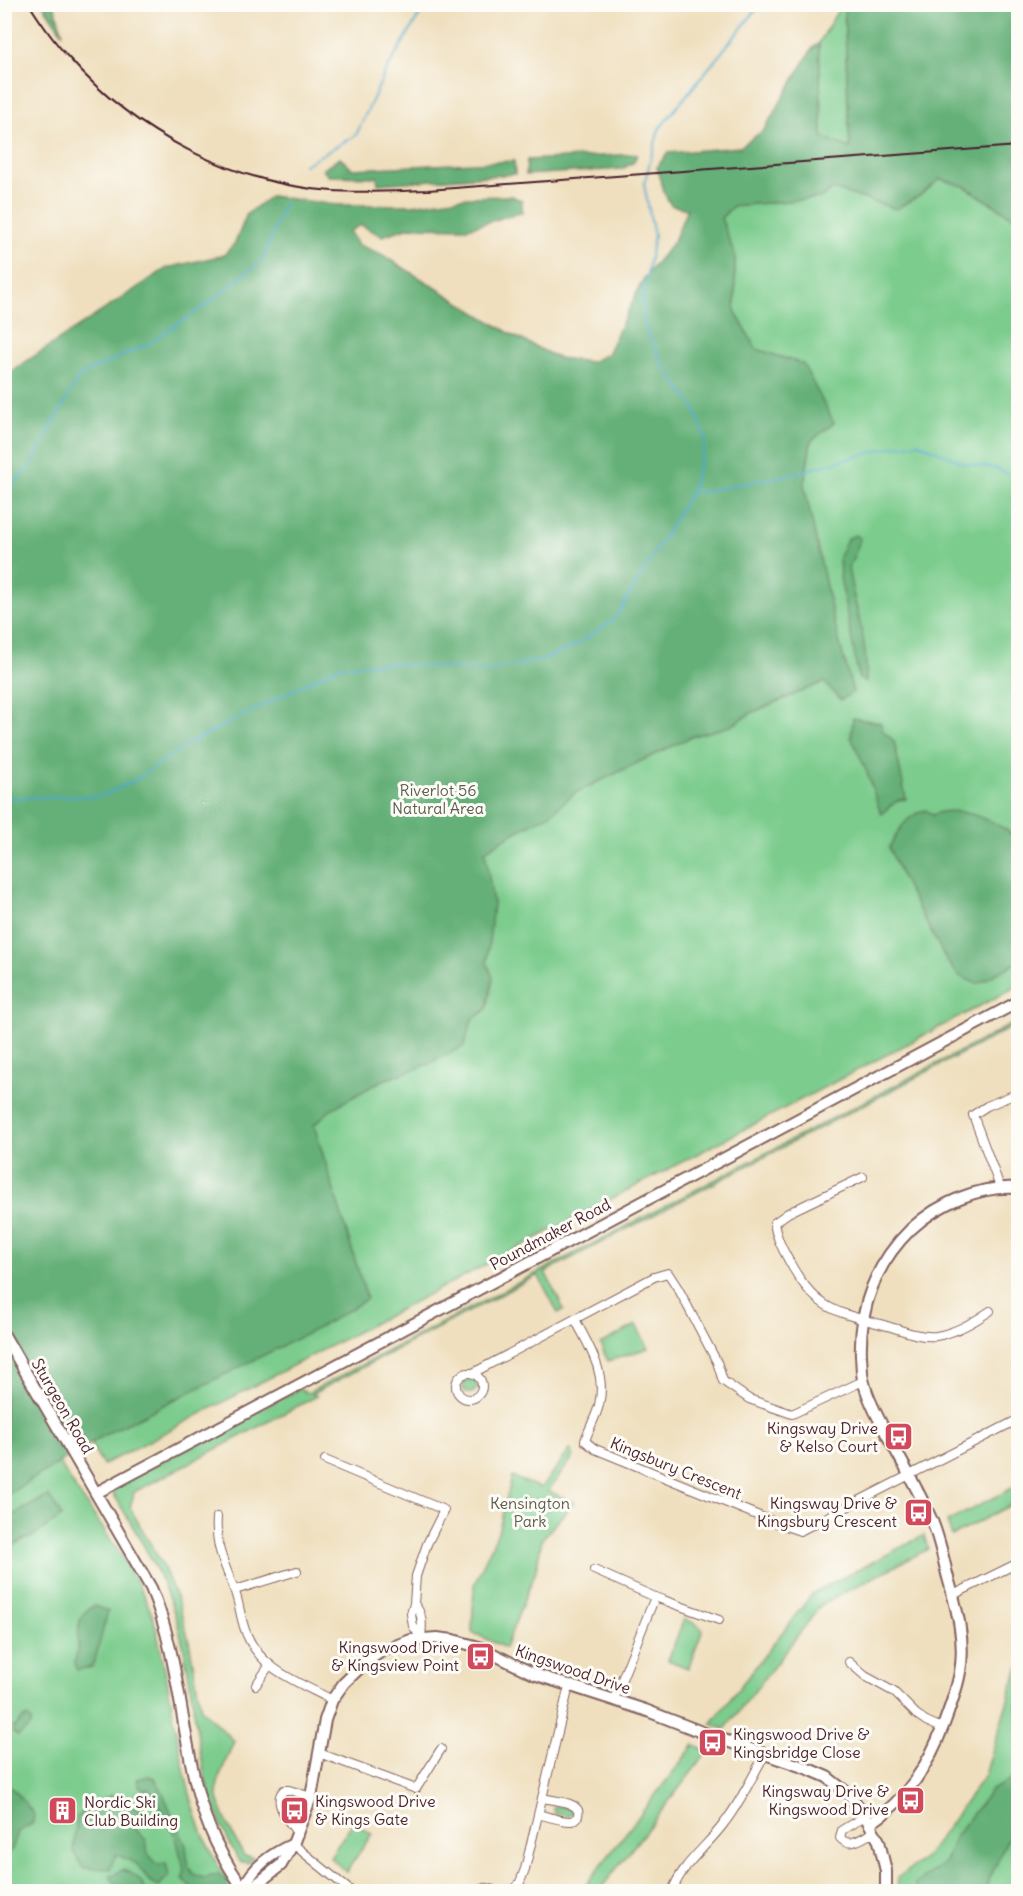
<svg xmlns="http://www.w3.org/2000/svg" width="1023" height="1896" viewBox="0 0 1023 1896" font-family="Delius,sans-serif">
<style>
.green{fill:#7ccc8d;stroke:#63765c;stroke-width:1.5}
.forest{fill:#65b078;stroke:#586852;stroke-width:1.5}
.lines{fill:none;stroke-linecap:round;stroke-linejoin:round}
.stream{stroke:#4da9cb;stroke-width:2}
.street-casing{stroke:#84625e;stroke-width:10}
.secondary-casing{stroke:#84625e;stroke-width:14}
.street{stroke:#fff;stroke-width:8}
.secondary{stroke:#fff;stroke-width:10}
.rail{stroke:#4a1f2b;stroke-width:2}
.labels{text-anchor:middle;stroke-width:6;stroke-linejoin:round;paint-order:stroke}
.park-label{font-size:16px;fill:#5c5c4d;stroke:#fdfcf7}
.street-label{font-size:16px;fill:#4a1f2b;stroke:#fdfcf7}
.poi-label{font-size:16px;fill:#4a1f2b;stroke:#fdfcf7;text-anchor:end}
</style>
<rect width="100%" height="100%" fill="#fdfcf7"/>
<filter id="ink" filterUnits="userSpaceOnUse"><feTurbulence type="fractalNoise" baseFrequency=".0167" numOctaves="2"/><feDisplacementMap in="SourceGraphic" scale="12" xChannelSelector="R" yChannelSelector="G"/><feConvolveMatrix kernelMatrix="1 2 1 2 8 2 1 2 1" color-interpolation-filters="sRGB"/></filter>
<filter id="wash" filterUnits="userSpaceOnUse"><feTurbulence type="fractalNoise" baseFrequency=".008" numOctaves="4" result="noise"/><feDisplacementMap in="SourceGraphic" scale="24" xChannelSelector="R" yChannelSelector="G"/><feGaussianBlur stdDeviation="1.35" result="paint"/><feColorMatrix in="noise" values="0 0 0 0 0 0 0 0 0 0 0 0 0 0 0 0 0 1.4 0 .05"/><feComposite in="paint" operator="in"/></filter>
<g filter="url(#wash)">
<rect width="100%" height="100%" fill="#efdfbe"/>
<!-- green -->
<g class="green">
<polygon points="841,5 844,5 850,149 822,137 819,43"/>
<polygon points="940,179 964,186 1018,220 1018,986 103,1465 5,1297 4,467 810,513 804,485 811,441 803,364 756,349 735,311 735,256 721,218 733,206 819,198 833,189 919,196"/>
<path d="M1018,1021V1024L545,1272L564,1310L558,1313L538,1275L312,1394L317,1396L134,1492L130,1508L163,1566L178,1602L189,1641L201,1709L234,1741C230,1751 216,1782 217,1790C218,1808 235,1840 244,1856L253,1858L248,1863L239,1861C228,1841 218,1820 211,1798C195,1746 194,1689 181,1636C168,1582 138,1535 110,1488L299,1389L308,1393Z"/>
<polygon points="636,1325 648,1348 608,1361 600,1344"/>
<path d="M4,1368C27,1407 49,1447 73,1485C101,1527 135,1569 153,1617C157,1629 159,1643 162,1656C179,1731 185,1832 236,1891H5Z"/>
<circle cx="470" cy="1386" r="7"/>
<polygon points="570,1450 574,1456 548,1491 574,1502 542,1539 536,1571 505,1648 472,1632 474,1585 498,1532 512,1477 541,1488"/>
<polygon points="1018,1485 1018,1501 952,1536 947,1522"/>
<polygon points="924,1535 928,1549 822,1604 725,1729 711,1724 813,1593"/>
<polygon points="684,1619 696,1624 703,1630 688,1668 668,1660"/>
<polygon points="1018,1667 1018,1891 898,1891 897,1878 926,1857 985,1775"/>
<polygon points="694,1745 708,1751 599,1891 581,1891"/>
<path d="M286,1795L297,1796V1801L292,1813C286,1811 282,1802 283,1796Z"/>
<polygon points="557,1806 570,1809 572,1813 571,1815 568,1816 554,1813 553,1807"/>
<polygon points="353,1822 372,1834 346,1872 330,1857"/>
</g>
<!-- forest -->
<g class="forest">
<polygon points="43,5 54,5 63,34"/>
<polygon points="844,5 1018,5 1018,220 964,186 940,179 919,196 896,209 833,189 819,198 733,206 721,218 735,256 735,311 756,349 803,364 834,423 811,441 804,485 833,618 853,692 841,700 824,682 751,713 731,726 693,736 575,793 550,814 510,835 485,851 493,903 487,962 493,978 487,1009 472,1020 464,1046 426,1065 381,1081 333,1108 314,1125 367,1299 320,1327 106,1434 5,1496 4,382 9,373 167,268 224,255 235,243 247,214 271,196 337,205 412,205 468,197 512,196 522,201 522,212 468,228 410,227 382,236 361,225 349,231 358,245 381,254 514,336 558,358 591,362 607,354 644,278 674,241 687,209 671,205 663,191 657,167 668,153 740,147 764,130 812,49 819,43 822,137 850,148"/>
<polygon points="637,154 634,162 622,169 526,175 527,160"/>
<polygon points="340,158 353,169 514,161 515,174 378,184 377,177 328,176 323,169"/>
<path d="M856,535L860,539C857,550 853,559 848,568C855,608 868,640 866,682L859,679L840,577L839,557L847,539Z"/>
<polygon points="853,718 881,723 882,730 894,741 906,799 898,800 881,814 866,770 851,737"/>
<path d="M926,810L933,815C954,803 1004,822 1018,841V962L977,984L959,976L947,961L905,884L889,848C898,831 906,815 926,810Z"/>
<polygon points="48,1496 59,1511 61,1517 30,1538 22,1540 5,1551 5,1519"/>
<path d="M94,1606L108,1611L96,1656L92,1667L77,1670C73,1661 77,1655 78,1645C79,1629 76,1614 94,1606Z"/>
<polygon points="27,1717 31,1720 31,1726 18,1736 13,1733 13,1728 23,1719"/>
<path d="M149,1776L155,1779L161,1789L186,1846L188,1865L193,1874L204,1878L218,1874L228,1882L224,1891C203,1892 193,1896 182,1877L185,1873L176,1838L154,1795L149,1789L145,1790L140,1788L137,1779Z"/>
<polygon points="1018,1776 1018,1831 1006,1842 987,1885 987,1891 916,1891 915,1884 944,1863 955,1837 991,1790"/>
<polygon points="4,1781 17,1793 34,1814 33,1823 18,1832 12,1850 5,1856"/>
<polygon points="111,1795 130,1801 144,1814 138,1819 136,1830 146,1840 148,1854 158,1865 166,1863 169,1875 159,1886 149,1881 137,1864 116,1854 110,1869 83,1868 73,1851 77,1817 91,1806"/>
<path d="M123,1870C134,1874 143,1879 144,1891C129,1892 117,1890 110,1876Z"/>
</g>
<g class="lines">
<!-- stream -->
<g class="stream">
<polyline points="304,165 356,135 386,71 426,4"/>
<polyline points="4,490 14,484 33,462 79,376 148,344 209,303 263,259 284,204"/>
<polyline points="692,490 701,492 788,475 892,447 919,443 966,464 994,468 1018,478"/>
<polyline points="4,798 103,796 137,779 188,744 340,666 388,663 486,671 543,660 576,645 615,619 692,490 706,440 694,407 665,368 646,329 642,302 654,236 644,184 659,129 761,4"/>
</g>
</g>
</g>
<g filter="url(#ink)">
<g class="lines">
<defs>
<g id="street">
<path d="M863,1177L788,1213L774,1223C776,1237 782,1248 789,1261C816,1311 836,1312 887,1326C902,1330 920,1338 936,1336C956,1333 974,1322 990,1311"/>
<polyline points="1000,1187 973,1115 987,1106 1018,1093"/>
<path d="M575,1319C589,1347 607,1372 599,1405C596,1417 589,1428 585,1441L595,1449L769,1520L800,1531L1013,1422"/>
<polyline points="473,1373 654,1277 668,1273 679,1290 717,1362 723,1381 749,1399 792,1414 863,1381"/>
<circle cx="469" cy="1386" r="13"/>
<polyline points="325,1460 444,1510 427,1544 416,1576 414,1604 411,1614 413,1626 421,1638"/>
<path d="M217,1517C215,1547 223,1559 233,1587C240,1602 240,1620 247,1635C262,1671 301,1683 332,1700"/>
<polyline points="594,1570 655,1597 719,1620"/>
<polyline points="235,1590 297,1571"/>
<polyline points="953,1595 1018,1563"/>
<path d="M414,1604C424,1615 422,1625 421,1638"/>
<polyline points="849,1662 865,1676 894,1692 916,1714 926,1721 942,1728"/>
<polyline points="256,1685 269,1666"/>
<polyline points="614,1699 655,1597"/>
<polyline points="319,1753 416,1789 441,1749"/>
<path d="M538,1814C546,1816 564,1822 572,1821C575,1820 578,1818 578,1815C582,1802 551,1800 542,1798"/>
<path d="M865,1816L842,1830L840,1838C850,1849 863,1837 874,1832"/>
<path d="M298,1834C290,1823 271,1802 284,1790H289L311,1797"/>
<polyline points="293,1844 352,1892"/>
<path d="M479,1892C484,1884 490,1889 498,1892"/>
<polyline points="513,1892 520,1882 525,1869 569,1686"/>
<path d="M672,1892C682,1863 708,1846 725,1822C741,1801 752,1777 765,1754"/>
</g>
<g id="secondary">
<path d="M4,1335L151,1588C178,1652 180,1722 197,1789C206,1826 223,1861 246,1892"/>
<polyline points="96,1493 1018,1002"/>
<path d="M870,1824C908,1798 928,1766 944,1724C950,1707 957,1690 960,1672C966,1639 956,1606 947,1574C943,1556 939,1538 932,1521C919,1491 902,1462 886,1433C878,1417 868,1400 864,1383C861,1374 862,1365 861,1356C859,1307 876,1263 911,1229C939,1203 980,1185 1018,1188"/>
<polyline points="243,1888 257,1884 281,1865 293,1844 311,1797 325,1720 332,1700 344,1683 366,1662 382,1651 411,1640 437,1638 453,1640 479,1647 534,1674 645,1710 712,1736 806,1768 827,1777 850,1795 865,1816 879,1841 886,1871 886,1892"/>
<path d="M243,1888C254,1866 271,1854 293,1844"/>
</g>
</defs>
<!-- street casing -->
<use href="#street" class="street-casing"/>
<!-- secondary casing -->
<use href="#secondary" class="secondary-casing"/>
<!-- street -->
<use href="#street" class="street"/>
<!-- secondary -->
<use href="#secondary" class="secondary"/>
<!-- rail -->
<path class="rail" d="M29,4C41,23 54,42 70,59C135,133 234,184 332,191C364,193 396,191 428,190L1018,146"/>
</g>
</g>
<!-- icons -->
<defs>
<symbol id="bus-square" viewBox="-11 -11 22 22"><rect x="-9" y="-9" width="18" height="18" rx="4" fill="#d1495b" stroke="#fdfcf7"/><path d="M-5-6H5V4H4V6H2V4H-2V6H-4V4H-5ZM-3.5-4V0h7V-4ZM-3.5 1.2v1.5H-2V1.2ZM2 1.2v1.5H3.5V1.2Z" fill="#fff"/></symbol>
<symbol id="building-square" viewBox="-11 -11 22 22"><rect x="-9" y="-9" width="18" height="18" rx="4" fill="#d1495b" stroke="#fdfcf7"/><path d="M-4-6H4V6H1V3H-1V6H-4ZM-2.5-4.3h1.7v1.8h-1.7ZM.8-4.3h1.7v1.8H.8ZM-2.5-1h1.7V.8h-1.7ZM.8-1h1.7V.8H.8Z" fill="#fff"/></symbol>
</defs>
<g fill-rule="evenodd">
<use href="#bus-square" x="882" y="1420" width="33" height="33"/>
<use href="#bus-square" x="902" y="1496" width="33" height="33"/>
<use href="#bus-square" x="464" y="1640" width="33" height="33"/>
<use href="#bus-square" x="696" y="1726" width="33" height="33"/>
<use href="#bus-square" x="894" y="1784" width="33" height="33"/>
<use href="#bus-square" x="278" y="1794" width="33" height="33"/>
<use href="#building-square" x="46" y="1794" width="33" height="33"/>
</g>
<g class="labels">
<!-- park labels -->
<g class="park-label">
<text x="438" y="796">Riverlot 56<tspan x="438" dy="18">Natural Area</tspan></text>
<text x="530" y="1509">Kensington<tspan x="530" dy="18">Park</tspan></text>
</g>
<!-- street labels -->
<g class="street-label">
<text transform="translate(550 1234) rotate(-28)" y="6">Poundmaker Road</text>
<text transform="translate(63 1406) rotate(60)" y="6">Sturgeon Road</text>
<text transform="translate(676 1468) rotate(22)" y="6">Kingsbury Crescent</text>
<text transform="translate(573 1669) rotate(19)" y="6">Kingswood Drive</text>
</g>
<!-- poi labels -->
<g class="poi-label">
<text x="878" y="1434">Kingsway Drive<tspan x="878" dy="18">&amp; Kelso Court</tspan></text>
<text x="897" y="1509">Kingsway Drive &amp;<tspan x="897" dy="18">Kingsbury Crescent</tspan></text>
<text x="459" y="1653">Kingswood Drive<tspan x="459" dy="18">&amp; Kingsview Point</tspan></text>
<text x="733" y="1740" text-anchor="start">Kingswood Drive &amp;<tspan x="733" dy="18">Kingsbridge Close</tspan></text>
<text x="889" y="1797">Kingsway Drive &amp;<tspan x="889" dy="18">Kingswood Drive</tspan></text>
<text x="315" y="1807" text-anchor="start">Kingswood Drive<tspan x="315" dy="18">&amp; Kings Gate</tspan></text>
<text x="84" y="1808" text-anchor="start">Nordic Ski<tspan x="84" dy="18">Club Building</tspan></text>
</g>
</g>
<!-- margin -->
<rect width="1023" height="1896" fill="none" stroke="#fdfcf7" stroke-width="24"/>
</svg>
